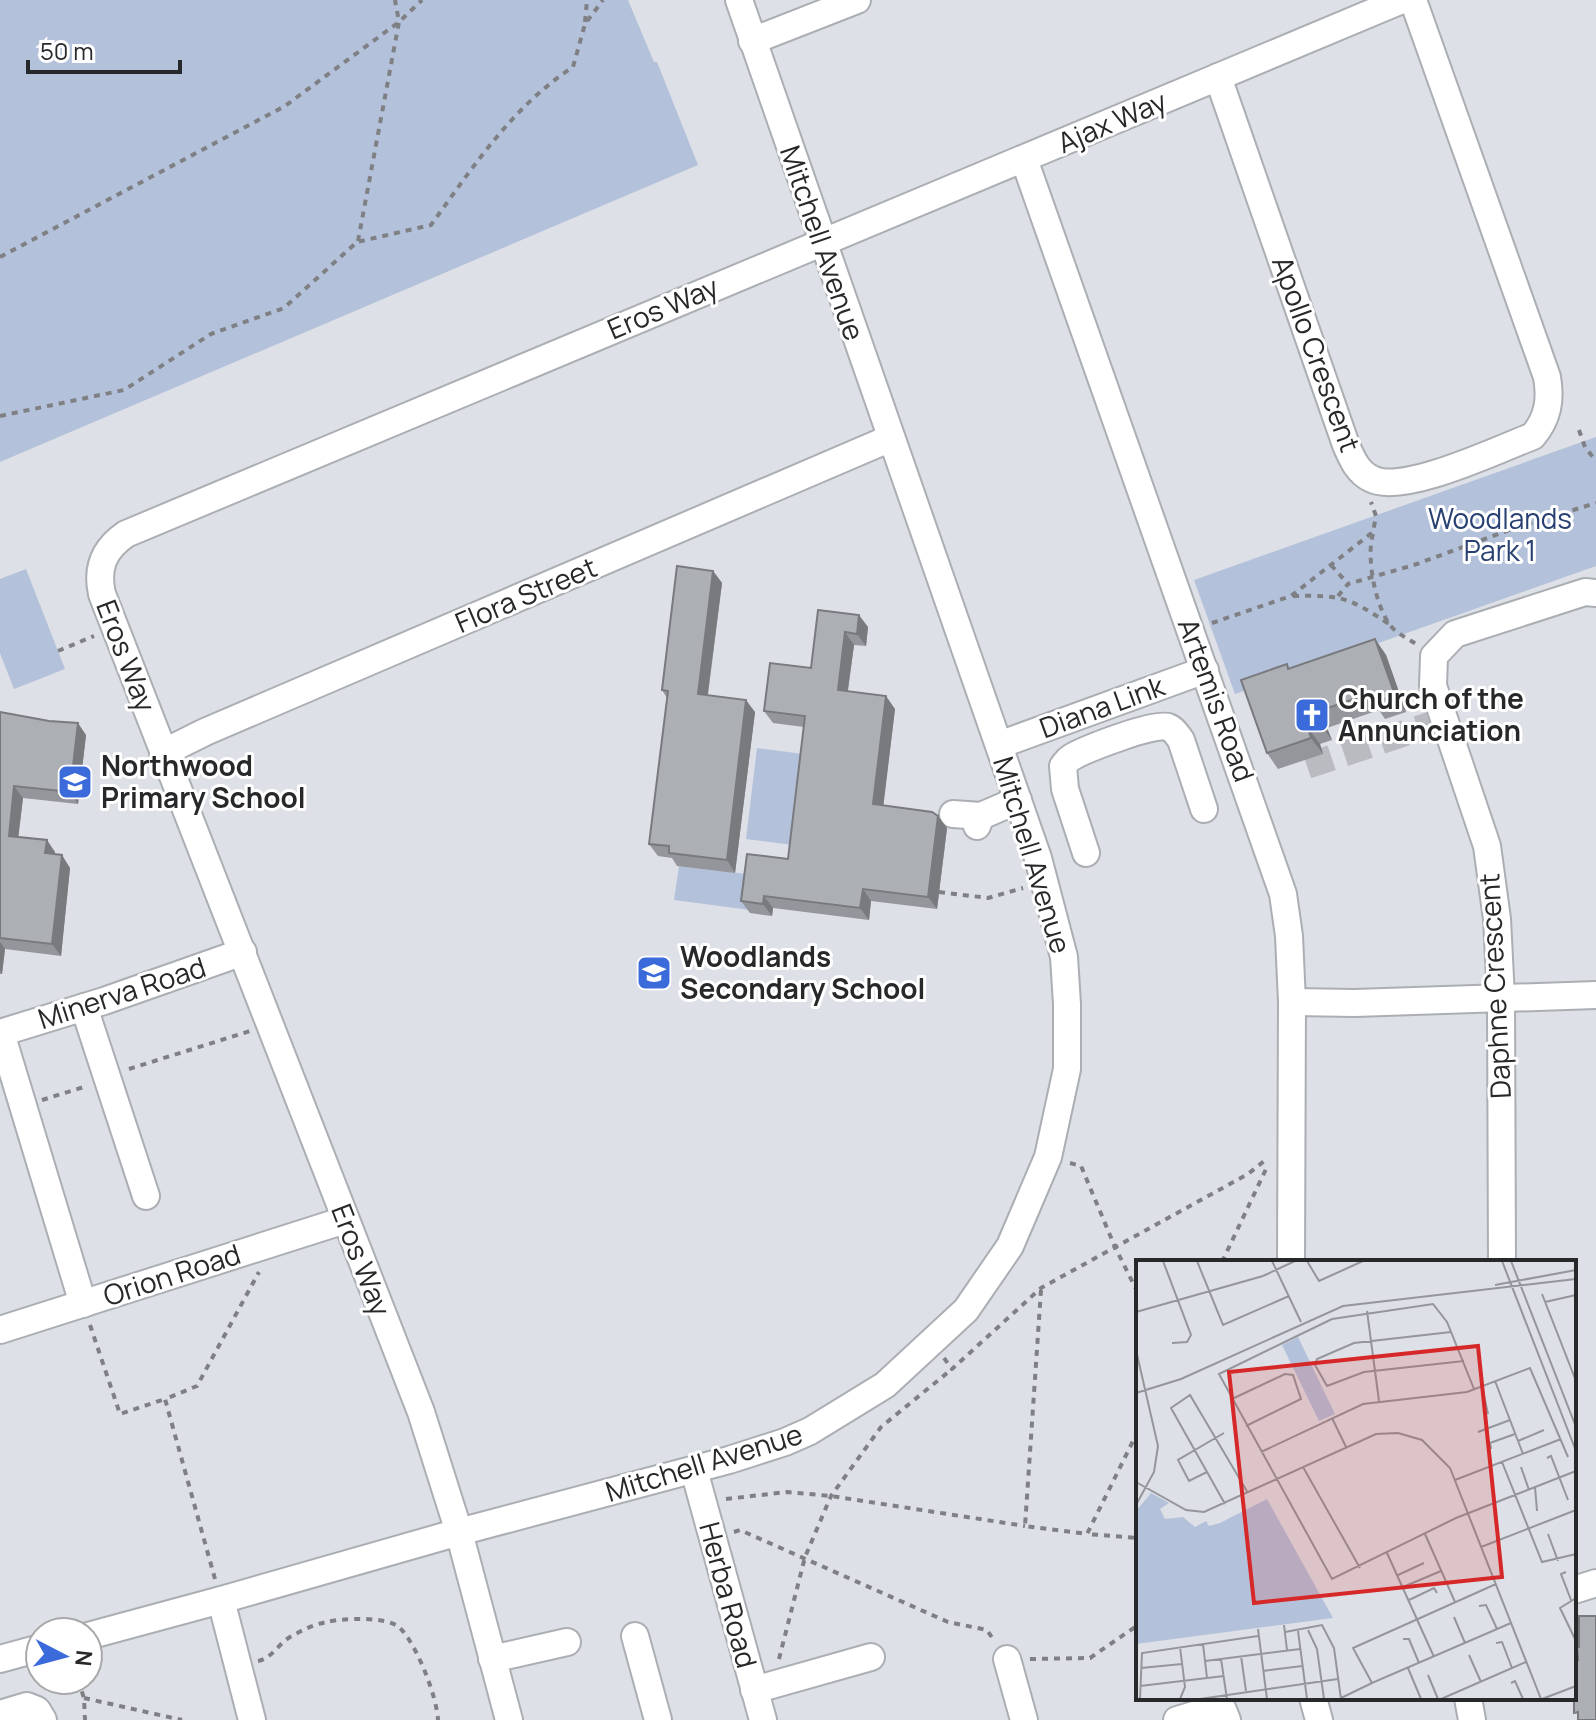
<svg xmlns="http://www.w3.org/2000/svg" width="1596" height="1720" viewBox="0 0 1596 1720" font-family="Manrope,sans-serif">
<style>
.green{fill:#b4c1da}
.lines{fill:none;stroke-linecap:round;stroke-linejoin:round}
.minor-tunnel{stroke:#b9bbc0;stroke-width:26;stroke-dasharray:26 13;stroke-linecap:butt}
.minor-casing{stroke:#abaeb3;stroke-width:30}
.path{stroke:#7e8084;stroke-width:4;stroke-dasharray:6 6;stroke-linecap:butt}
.minor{stroke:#fff;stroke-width:26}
.wall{fill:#94969b}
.shaded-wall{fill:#787a7e}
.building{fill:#acafb4;stroke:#787a7e;stroke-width:2}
.labels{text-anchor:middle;stroke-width:6;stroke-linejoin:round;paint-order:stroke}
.street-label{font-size:28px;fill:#27282a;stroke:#fff}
.park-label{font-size:28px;fill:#294073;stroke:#fff}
.poi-label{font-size:28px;font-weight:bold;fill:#27282a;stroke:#fff;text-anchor:start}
.inset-road{fill:none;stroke:#94969b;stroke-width:2}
.view{fill:#d62828;fill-opacity:0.15;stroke:#d62828;stroke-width:4}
.inset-edge{fill:none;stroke:#27282a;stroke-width:4}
</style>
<rect width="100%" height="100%" fill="#dde0e6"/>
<!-- green -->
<g class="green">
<polygon points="0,0 628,0 654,62 657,62 698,165 0,462"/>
<polygon points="1596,437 1596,566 1235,694 1194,580"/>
<polygon points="26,569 65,669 14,689 0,653 0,579"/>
<polygon points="757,748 804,754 793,845 746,839"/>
<polygon points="679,866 755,875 750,910 674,900"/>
</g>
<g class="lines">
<!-- minor-tunnel -->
<polyline class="minor-tunnel" points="1307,766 1444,720"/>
<defs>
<g id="minor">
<polyline points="752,41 857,0"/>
<path d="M1218,77L1346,445C1352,459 1358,473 1372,479C1403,495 1499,449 1533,436C1548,418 1551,400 1547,377L1413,0"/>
<polyline points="1024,159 1283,894 1289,936 1292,1002 1291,1262"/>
<polyline points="999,745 1205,670"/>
<polyline points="163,753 205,732 891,438"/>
<polyline points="953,814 981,816"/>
<polyline points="977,826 981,816 1018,800"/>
<path d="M1086,853L1065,789L1063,766C1067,761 1067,760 1072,757C1086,749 1155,722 1168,727C1174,729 1177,735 1181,740L1204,809"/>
<polyline points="1292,1002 1355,1003 1596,995"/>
<polyline points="84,1007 146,1196"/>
<polyline points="0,1033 104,1001 243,952"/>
<polyline points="1,1033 83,1304"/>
<polyline points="1502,1262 1501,998 1497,919 1487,846 1433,686 1434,656 1455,634 1585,592 1596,593"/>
<polyline points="0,1330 345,1220"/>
<polyline points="694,1470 763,1720"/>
<polyline points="1574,1590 1596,1583"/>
<polyline points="221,1600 252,1720"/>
<polyline points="88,1636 221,1600 459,1532 729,1460 785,1442 810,1431 885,1385 966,1310 1010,1246 1048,1157 1067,1069 1067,1004 1064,957 1038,858 739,0"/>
<polyline points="635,1636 658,1720"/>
<polyline points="0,1659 40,1648"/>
<polyline points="492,1659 567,1642"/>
<polyline points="1007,1659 1024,1720"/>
<polyline points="754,1690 871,1657"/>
<polyline points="1313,1698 1319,1720"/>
<polyline points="1468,1698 1472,1720"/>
<polyline points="0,1714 27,1706 37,1710 43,1720"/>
<path d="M509,1720L459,1532L421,1412L102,594C96,567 104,549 126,534L1402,0"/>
<polyline points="1177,1720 1217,1708 1223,1710 1227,1720"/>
</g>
</defs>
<!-- minor casing -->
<use href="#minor" class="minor-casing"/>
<!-- path -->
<g class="path">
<polyline points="585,22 587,0"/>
<polyline points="358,241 399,22 395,0"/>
<polyline points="0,257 285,106 399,22 422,0"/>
<path d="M0,416L124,390L211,334L284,308L357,242L431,225C473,167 512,107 573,67L585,24L603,0"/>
<polyline points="1579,430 1585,447 1596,461"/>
<path d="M1373,534C1366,557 1375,605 1390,625C1396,633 1407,638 1416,644"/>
<polyline points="1331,565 1348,584"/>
<path d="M1293,596C1342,595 1348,597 1389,624"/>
<polyline points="1338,596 1348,584 1414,565 1512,529 1596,503"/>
<polyline points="1212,623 1291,596 1373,532 1376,516 1371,502"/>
<polyline points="58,651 94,636"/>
<polyline points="939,892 988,898 1023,888"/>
<polyline points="129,1069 250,1031"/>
<polyline points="42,1100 87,1086"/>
<polyline points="1070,1163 1081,1166 1115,1247 1138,1293"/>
<polyline points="1222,1262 1267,1167"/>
<polyline points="1041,1290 1025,1526 1087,1534"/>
<polyline points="90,1325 120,1414 165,1399"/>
<polyline points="944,1358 952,1369 1041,1288 1248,1174 1268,1158"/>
<polyline points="1138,1431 1087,1534 1138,1538"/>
<polyline points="726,1499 787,1492 831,1496 1025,1526"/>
<polyline points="734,1532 740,1530 948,1622 987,1630 995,1642"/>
<polyline points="215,1579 165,1399 197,1386 259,1272"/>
<polyline points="779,1659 805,1557 831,1496 881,1427 952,1369"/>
<polyline points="1030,1659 1090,1658 1138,1625"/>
<path d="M258,1661C273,1658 278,1643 292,1636C302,1630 315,1624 327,1622C343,1618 388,1616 400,1628C417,1645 437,1697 438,1720"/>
<polyline points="78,1680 84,1698 85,1720"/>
<polyline points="84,1698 182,1720"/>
</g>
<!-- minor -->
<use href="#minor" class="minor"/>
</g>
<!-- wall -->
<g class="wall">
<polygon points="713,571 722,583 708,695 755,712 735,873 677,866 672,858 658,856 649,844 667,698 662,690"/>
<polygon points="818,610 868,627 866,646 854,645 848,691 895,709 883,806 947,828 937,909 871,901 869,920 773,908 772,916 750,913 741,901 788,859 804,727 773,723 764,711 811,668"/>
<polygon points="1375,639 1386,655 1406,712 1385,719 1379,710 1327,728 1332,740 1320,744 1323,754 1278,769 1267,753 1287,664 1290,669"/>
<polygon points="0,712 86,735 78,804 23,798 18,837 55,852 55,855 70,868 61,956 5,949 2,974 0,974"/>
</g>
<!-- shaded-wall -->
<g class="shaded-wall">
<polygon points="713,571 722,583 706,706 698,694"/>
<polygon points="859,615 868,627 866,646 857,634"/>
<polygon points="845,632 854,645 846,702 838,690"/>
<polygon points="1375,639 1386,655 1406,712 1395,695"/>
<polygon points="886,696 895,709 882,817 873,804"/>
<polygon points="746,700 755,712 735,873 727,860"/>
<polygon points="1316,712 1327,728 1332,740 1320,724"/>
<polygon points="78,723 86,735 78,804 70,792"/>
<polygon points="1308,728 1320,744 1323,754 1311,738"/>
<polygon points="14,786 23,798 17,848 9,836"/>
<polygon points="938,816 947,828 937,909 928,897"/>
<polygon points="47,840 55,852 54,866 45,853"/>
<polygon points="62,855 70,868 61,956 52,944"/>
<polygon points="863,889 871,901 869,920 860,908"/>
<polygon points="764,896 773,908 772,916 763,904"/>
<polygon points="0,942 5,949 2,974 0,971"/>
</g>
<!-- building -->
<g class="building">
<polygon points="677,566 713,571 698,694 746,700 727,860 669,853 669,846 649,844 668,691 662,690"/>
<polygon points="818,610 859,615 857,634 845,632 838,690 886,696 873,804 932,812 938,816 928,897 863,889 860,908 764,896 763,904 741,901 747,854 788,859 805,716 764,711 770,663 811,668"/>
<polygon points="1375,639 1395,695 1374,703 1371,693 1316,712 1320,724 1308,728 1311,738 1267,753 1241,680 1287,664 1288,669"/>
<polygon points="0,712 49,721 78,723 70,792 14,786 9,836 47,840 45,853 62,855 52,944 0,938"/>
<polygon points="1579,1616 1596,1616 1596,1720 1578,1720 1578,1712 1574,1713 1574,1660 1578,1660 1577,1647 1579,1647"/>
</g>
<!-- icons -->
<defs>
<symbol id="church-square" viewBox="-11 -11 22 22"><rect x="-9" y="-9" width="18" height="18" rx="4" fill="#3b6adb" stroke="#fff"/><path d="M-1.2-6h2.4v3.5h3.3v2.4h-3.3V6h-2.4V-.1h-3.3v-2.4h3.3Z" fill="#fff"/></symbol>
<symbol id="school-square" viewBox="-11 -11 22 22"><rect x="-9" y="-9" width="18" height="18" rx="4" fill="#3b6adb" stroke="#fff"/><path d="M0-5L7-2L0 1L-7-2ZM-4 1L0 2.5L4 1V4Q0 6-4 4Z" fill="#fff"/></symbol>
</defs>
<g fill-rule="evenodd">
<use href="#church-square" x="1292" y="695" width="40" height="40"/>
<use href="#school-square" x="55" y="762" width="40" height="40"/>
<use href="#school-square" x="634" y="953" width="40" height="40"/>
</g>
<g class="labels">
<!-- street labels -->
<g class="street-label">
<text transform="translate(1112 122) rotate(-23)" y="10">Ajax Way</text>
<text transform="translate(822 243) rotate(71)" y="10">Mitchell Avenue</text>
<text transform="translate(663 308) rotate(-23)" y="10">Eros Way</text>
<text transform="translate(1316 354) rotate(70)" y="10">Apollo Crescent</text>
<text transform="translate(526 595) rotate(-23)" y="10">Flora Street</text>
<text transform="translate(126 656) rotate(69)" y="10">Eros Way</text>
<text transform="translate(1216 700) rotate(70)" y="10">Artemis Road</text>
<text transform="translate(1102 707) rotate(-20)" y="10">Diana Link</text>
<text transform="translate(1032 855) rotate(73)" y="10">Mitchell Avenue</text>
<text transform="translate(1495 986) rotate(-93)" y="10">Daphne Crescent</text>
<text transform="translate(122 993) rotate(-18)" y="10">Minerva Road</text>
<text transform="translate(361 1260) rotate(69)" y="10">Eros Way</text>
<text transform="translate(172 1275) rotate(-18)" y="10">Orion Road</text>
<text transform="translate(704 1463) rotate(-17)" y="10">Mitchell Avenue</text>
<text transform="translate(728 1595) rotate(75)" y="10">Herba Road</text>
</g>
<!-- park labels -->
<g class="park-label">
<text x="1500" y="529">Woodlands<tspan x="1500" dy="32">Park 1</tspan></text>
</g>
<!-- poi labels -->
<g class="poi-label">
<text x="1338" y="709">Church of the<tspan x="1338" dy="32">Annunciation</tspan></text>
<text x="101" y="776">Northwood<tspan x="101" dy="32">Primary School</tspan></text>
<text x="680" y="967">Woodlands<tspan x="680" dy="32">Secondary School</tspan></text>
</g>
</g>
<!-- overview -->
<g transform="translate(1136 1260)">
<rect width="440" height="440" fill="#dde0e6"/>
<path d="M162,77L199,154L183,161L146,85ZM15,233L33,243L24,249L29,259L47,257L59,267L70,261L73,266L84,263L131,239L197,358L0,384V251Z" fill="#b4c1da"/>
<path class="inset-road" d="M27,1L55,75L51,82L36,83M61,1L87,65L153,36M136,1L165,62M171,1L183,21L227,1M366,1L440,191M375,1L440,167M359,25L440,10M406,34L440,121M409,42L440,35M231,51L243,141M0,52L127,16L159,1M315,72L218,83L181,99L179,105L191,126L228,112L328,101M0,90L22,186L18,212L0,245M359,121L387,194M346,126L352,154M338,129L311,62L297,44L196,59L83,114L196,319L320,258L440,211M0,133L45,119L207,46L440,19M96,139L149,114L157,115L165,139L110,166M196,158L210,187M342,172L374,160M382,181L408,170M355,189L354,183L379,174M125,192L227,144L331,132L394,108L432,197M411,198L415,196L432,240M366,202L406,302L440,294M167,207L224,308M385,207L393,230M71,212L53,221L42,200L88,173M319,220L425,179M0,222L50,250L68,252L240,174L262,173L286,180L314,208L405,439M399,227L401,251M89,244L35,148L54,135L112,233M289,274L319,342M412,274L422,301M345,287L440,250M251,293L298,397M430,312L425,314L435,340M262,315L288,303M360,324L217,388L236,423L375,363M267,327L305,311M440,338L424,348L440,381M273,340L298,328L301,333M343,346L350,345L361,369M318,357L329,383M148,365L151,390M122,369L131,439M172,370L181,389L188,439M162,371L171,439M149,372L186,365L198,388L205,439M267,379H273L283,403M360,383L366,382L376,408M67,384L71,418M44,387L49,427L44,439M333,395L345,422M105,396L110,431M85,399L91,439M69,401L164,389M5,408L46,404M272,408L285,439M127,411L166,406M292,415L302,439M375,423L379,421L387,439M4,426L88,416M205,438L236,423M4,439L6,393L122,376M64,439L202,419M305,439L390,402M406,439L440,426"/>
<path class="view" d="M342,86L366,317L118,343L93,112Z"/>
<rect width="440" height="440" class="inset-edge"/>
</g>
<!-- north arrow -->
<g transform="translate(64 1656) rotate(96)"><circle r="38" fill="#ffffff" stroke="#a9a9aa" stroke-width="2"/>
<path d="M0-6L14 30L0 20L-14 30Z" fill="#3b6adb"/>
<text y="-12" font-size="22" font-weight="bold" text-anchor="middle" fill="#27282a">N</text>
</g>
<!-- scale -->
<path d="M28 60v12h152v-12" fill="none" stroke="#27282a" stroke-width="4"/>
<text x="40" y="60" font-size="24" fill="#27282a" stroke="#ffffff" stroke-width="6" paint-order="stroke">50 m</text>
</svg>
